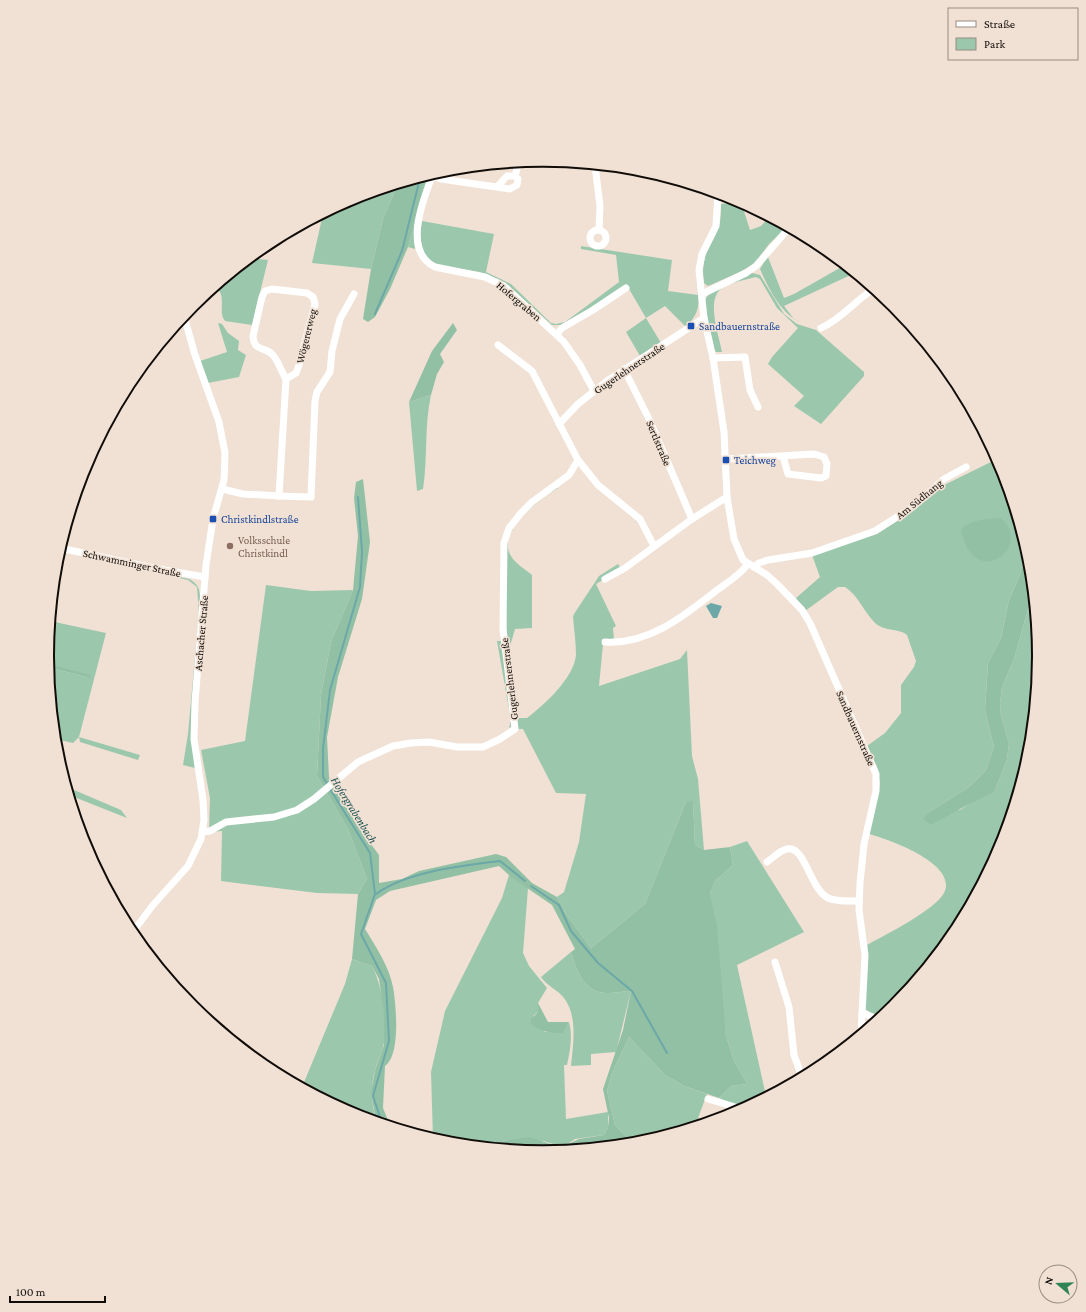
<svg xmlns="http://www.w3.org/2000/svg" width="1086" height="1312" viewBox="0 0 1086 1312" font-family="'Crimson Pro',serif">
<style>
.green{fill:#9bc8ad}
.forest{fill:#92c0a5}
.water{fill:#6ca8a8}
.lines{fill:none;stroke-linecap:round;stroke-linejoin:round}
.stream{stroke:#6ca8a8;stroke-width:2}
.minor{stroke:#fff;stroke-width:7}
.transit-dot{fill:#1a4fb4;stroke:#f0e1d4;stroke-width:1.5}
.education-dot{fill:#8d6e63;stroke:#f0e1d4;stroke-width:1.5}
.labels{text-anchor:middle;stroke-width:3.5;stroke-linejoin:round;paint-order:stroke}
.street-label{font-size:11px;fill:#110c08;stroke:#f0e1d4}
.transit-label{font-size:11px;fill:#164399;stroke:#f0e1d4;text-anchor:start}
.education-label{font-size:11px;fill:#785e54;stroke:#f0e1d4;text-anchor:start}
.water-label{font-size:12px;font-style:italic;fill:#1d5252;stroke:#f0e1d4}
.rim{fill:none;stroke:#110c08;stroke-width:2}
</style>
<rect width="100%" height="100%" fill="#f0e1d4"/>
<!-- green -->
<g class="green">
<polygon points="429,175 414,237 415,249 408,247 424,180 426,176"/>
<polygon points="398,184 383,219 371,269 312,263 323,214 353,198"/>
<path d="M741,202L750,230L761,226L769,217L787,227L769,244L755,263L740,272L708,286L704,283C700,254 710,251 719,226C721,219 721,211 721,204Z"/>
<path d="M422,221L494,234L486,272L511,284L551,323L556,324L565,322L619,282L616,255L581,249V246L672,260L668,291L698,295C700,310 695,317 686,327L665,306L646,318L661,343L640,356L626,332L646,318L629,289L562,325H552L509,286L498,279L479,272L436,265L423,254L420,235Z"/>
<path d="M791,229L768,257L784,298L794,294L845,265L855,273L784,306L794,319L801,322C781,315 768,287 760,269L770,252Z"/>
<path d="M249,258L268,260L252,325L225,321C217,312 228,296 215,286Z"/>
<path d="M752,273L760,275L784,314L797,324L816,330L864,372V376L821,424L794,406L804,396L768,364L772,357L798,328L777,308L760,279L756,277C745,280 731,282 721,289C706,300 719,336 722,352H716L714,350C712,337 704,314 705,301C707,289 741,278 752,273Z"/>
<polygon points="218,323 222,324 228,333 239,341 238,350 246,355 239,377 208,383 200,361 227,352"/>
<path d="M431,395C424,427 428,458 423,489L417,491L409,402Z"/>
<path d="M997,459L1001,466L1026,547L1020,575L1009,600L1001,638L988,663L985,710L994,747L986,770L969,787L929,812L960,810L975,800L994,793L1007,759L1009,744L1001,716L1000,703L1002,687L1014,659L1033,591L1039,656L1029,753L1001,846L955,932L894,1007L880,1018L865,1009L867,945C885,935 935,910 944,893C959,864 888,839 869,834L880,784L877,767L867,746L885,733L901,713V685L914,667L916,661L907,635C899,628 885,632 875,623C864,612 858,595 845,587H838L805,611L796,598L820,577L812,555L878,533L913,511L938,488Z"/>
<path d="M557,487L558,488C540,499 492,533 513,559C518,565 526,570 532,575V628L515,629L509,650L518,718H527C544,705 574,678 576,655C576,643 574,629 573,617L574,614L599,576L618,564L621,569L596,584L616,626L613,628L614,640L603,644L599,686L680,659L687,650L692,756L698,779L704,850L695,845L693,802H686L645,904L591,948L566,914L557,897L564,892L579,842L586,794L556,793L523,729H517L507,652L505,562L508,535L525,511Z"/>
<path d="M59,551L189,579C201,585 200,593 200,605L191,723L195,768L183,765L188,734L199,613L197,587L188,580Z"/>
<polygon points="266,585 311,591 353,590 331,642 321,695 317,776 348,829 367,879 358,894 317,893 221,881 222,831 209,832 210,798 201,750 245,741"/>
<polygon points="50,621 106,633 79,737 140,755 138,760 80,742 79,737 73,743 55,739 48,667 90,678 48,664"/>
<polygon points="497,641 503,641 513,721 511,727 509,728 511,721"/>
<polygon points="67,787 121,810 127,818 69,795"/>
<polygon points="747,841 804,932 737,965 766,1096 744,1108 719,1098 731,1086 747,1084 734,1061 726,1036 710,894 715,881 733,865 730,847"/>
<path d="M509,875L528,888L523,953L529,966L547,988L538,1003V1012L533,1016L545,1032H563L569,1022C573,1036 570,1051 567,1065H564L566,1119L608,1112V1127L604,1135L575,1139L566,1145L559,1146L543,1141L508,1140L487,1147L450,1143L433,1139L431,1072L445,1011L502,898Z"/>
<path d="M571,952C576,968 581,986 599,992C608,995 622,991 631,991L616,1052L591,1054V1065L571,1066C573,1045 578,1016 564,998C558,990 547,986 541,977Z"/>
<path d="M352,959L372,966C382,984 389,1026 383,1047C381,1055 377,1062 375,1070C370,1087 372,1104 376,1121L353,1114L302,1087L345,984Z"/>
<polygon points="629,1037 665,1075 684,1086 707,1094 698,1118 707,1122 632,1143 615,1125 607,1091 612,1073"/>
</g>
<!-- forest -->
<g class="forest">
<polygon points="426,176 408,247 390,289 375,317 368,322 363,319 371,269 383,219 398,184"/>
<polygon points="453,323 457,330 440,354 444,362 437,374 431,395 409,402 432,351"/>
<path d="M363,479L370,542L362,599L338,677L327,737L329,777L357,825L379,855V883L402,879L419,871L496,854L506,857L532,883L557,897L566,914L591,948L645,904L686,802L693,801L695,845L704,850L730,847L733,865L715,881L710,894L717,926L726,1036L734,1061L747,1084L731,1086L719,1098L684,1086L665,1075L629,1037L612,1073L607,1091L615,1125L632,1143L543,1152L487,1147L508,1140L530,1137L550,1144L566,1145L579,1139L604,1135L608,1127L609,1118L603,1089L623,1030L631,991C622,991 608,995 599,992C581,986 576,968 571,952L575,949L552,905L511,877L499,866L390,891L376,900L365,929C376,947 389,966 393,987C396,1004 401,1055 385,1066L383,1108L390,1125L376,1121L371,1092L375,1070L384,1045V1014L379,979L372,966L352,959L358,894L367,879L348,829L317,776L321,695L331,642L353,590L358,536L354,498L356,482Z"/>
<path d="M1001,518C1034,548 974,592 961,530C970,519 988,519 1001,518Z"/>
<path d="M1026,547L1030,559L1033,591L1014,659L1002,687L1000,703L1001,716L1009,744L1007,759L994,793C972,801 952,814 931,825L923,819L929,812L969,787L986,770L994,747L985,710L988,663L1001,638L1009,600L1020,575Z"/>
<polygon points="48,664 91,675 90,678 48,667"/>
<path d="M538,1003L548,1022H569L563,1033C550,1033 541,1032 531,1024V1019L538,1012Z"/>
</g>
<!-- water -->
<polygon class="water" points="711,603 722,606 717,618 713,618 706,606"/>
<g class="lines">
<!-- stream -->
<g class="stream">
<polyline points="375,314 402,251 420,178"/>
<polyline points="328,785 323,777 323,749 330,690 360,587 362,552 358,497"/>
<polyline points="330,789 370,853 375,894 361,934 386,983 389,1041 373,1096 382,1123"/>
<polyline points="531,886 559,905 571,931 598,963 632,991 667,1053"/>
<path d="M376,894C409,871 461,866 500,861L525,881"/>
</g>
<!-- minor -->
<g class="minor">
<polyline points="595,165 600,206 599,230"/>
<path d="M433,174C423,200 402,251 435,267L485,277L504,286L564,342L580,365L594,391"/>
<polyline points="432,176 441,179 510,189 517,185 518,179 515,176 507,176 497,187"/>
<polyline points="515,176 519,162"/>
<polyline points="718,193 716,226 702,254 699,270 704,318 713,358 724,432 727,497 734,539 743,560 767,575 777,584 802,610 810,623 876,774 876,791 864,844 860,883 859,910 865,955 861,1034"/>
<circle cx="598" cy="238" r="8"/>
<path d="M272,289L307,293L313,297L315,304L299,365L296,373L286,379C281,371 278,360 272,354C264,346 254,352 253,336L262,297L265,291Z"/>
<polyline points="702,294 746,273 756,266 789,228"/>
<path d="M821,328C842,319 855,300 874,289"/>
<polyline points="557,334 562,328 593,310 626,288"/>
<polyline points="498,345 532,371 578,460 598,485 640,519 654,546"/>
<polyline points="713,358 745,357 750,390 758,407"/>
<polyline points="624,369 649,419 692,519"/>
<polyline points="559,424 578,404 607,381 704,318"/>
<polyline points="726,459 814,454 824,457 827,464 826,476 821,478 788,474 783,456"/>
<polyline points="222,489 243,494 279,496 286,379"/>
<polyline points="279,496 311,497 315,401 317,392 330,372 332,351 340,319 354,294"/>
<polyline points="60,548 153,568 205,577"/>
<polyline points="754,567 759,563 768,560 812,553 875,531 914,506 944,479 966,467"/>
<polyline points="605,579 625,568 692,519 727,497"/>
<path d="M605,642C649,645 685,615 717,590C728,582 740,575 748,564"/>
<polyline points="202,832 210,831 226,822 274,817 297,810 314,799 358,762 393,746 411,743 429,742 457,747 483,747 500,739 515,729 503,629 504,543 509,528 521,513 532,502 569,475 578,460"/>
<path d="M767,862C773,858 780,850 787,849C805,845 810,889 828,898C837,902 849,901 859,901"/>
<polyline points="132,933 153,905 188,866 201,839 204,820 203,800 194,739 195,702 206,565 213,519 224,480 225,453 219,422 195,355 184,316"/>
<polyline points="775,962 789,1007 794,1055 802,1077"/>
<polyline points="862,1013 878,1019"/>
<polyline points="708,1099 742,1109"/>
</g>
</g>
<!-- markers -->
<g class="transit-dot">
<rect x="687" y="322" width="8" height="8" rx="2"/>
<rect x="722" y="456" width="8" height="8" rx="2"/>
<rect x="209" y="515" width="8" height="8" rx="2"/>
</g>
<circle class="education-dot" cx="230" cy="546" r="4"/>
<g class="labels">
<!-- street labels -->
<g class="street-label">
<text transform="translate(519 301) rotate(40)" y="4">Hofergraben</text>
<text transform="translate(306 336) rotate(-76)" y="4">Wögererweg</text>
<text transform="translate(629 368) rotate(-34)" y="4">Gugerlehnerstraße</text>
<text transform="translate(659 443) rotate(67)" y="4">Sertlstraße</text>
<text transform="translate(919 499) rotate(-39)" y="4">Am Südhang</text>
<text transform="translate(132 563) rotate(12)" y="4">Schwamminger Straße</text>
<text transform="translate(201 633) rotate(-85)" y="4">Aschacher Straße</text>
<text transform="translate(509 679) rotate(-97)" y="4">Gugerlehnerstraße</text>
<text transform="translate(856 728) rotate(66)" y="4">Sandbauernstraße</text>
</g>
<!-- transit labels -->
<g class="transit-label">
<text x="699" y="330">Sandbauernstraße</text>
<text x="734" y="464">Teichweg</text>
<text x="221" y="523">Christkindlstraße</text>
</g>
<!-- education labels -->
<g class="education-label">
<text x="238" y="544">Volksschule<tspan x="238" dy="13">Christkindl</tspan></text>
</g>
<!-- water labels -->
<g class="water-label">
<text transform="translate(354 810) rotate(58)" y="4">Hofergrabenbach</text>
</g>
</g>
<!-- crop -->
<path d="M0 0H1086V1312H0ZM54 656a489 489 0 1 1 978 0a489 489 0 1 1-978 0Z" fill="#f0e1d4" fill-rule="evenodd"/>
<path class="rim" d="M54 656a489 489 0 1 1 978 0a489 489 0 1 1-978 0Z"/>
<!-- legend -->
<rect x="948" y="8" width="130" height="52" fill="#f0e1d4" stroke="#978c82"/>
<rect x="956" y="21" width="20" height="6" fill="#ffffff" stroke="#978c82"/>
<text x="984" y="28" font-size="12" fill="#110c08">Straße</text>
<rect x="956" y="38" width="20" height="12" fill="#9bc8ad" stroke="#978c82"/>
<text x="984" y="48" font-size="12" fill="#110c08">Park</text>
<!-- north arrow -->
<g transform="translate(1058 1284) rotate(289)"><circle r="19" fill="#f0e1d4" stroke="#978c82"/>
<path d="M0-3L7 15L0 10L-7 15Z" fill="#308355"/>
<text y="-6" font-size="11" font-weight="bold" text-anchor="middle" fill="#110c08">N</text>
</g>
<!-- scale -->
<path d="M10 1296v6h95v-6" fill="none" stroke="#110c08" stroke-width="2"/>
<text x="16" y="1296" font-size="12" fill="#110c08" stroke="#f0e1d4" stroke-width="3" paint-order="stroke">100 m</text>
</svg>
